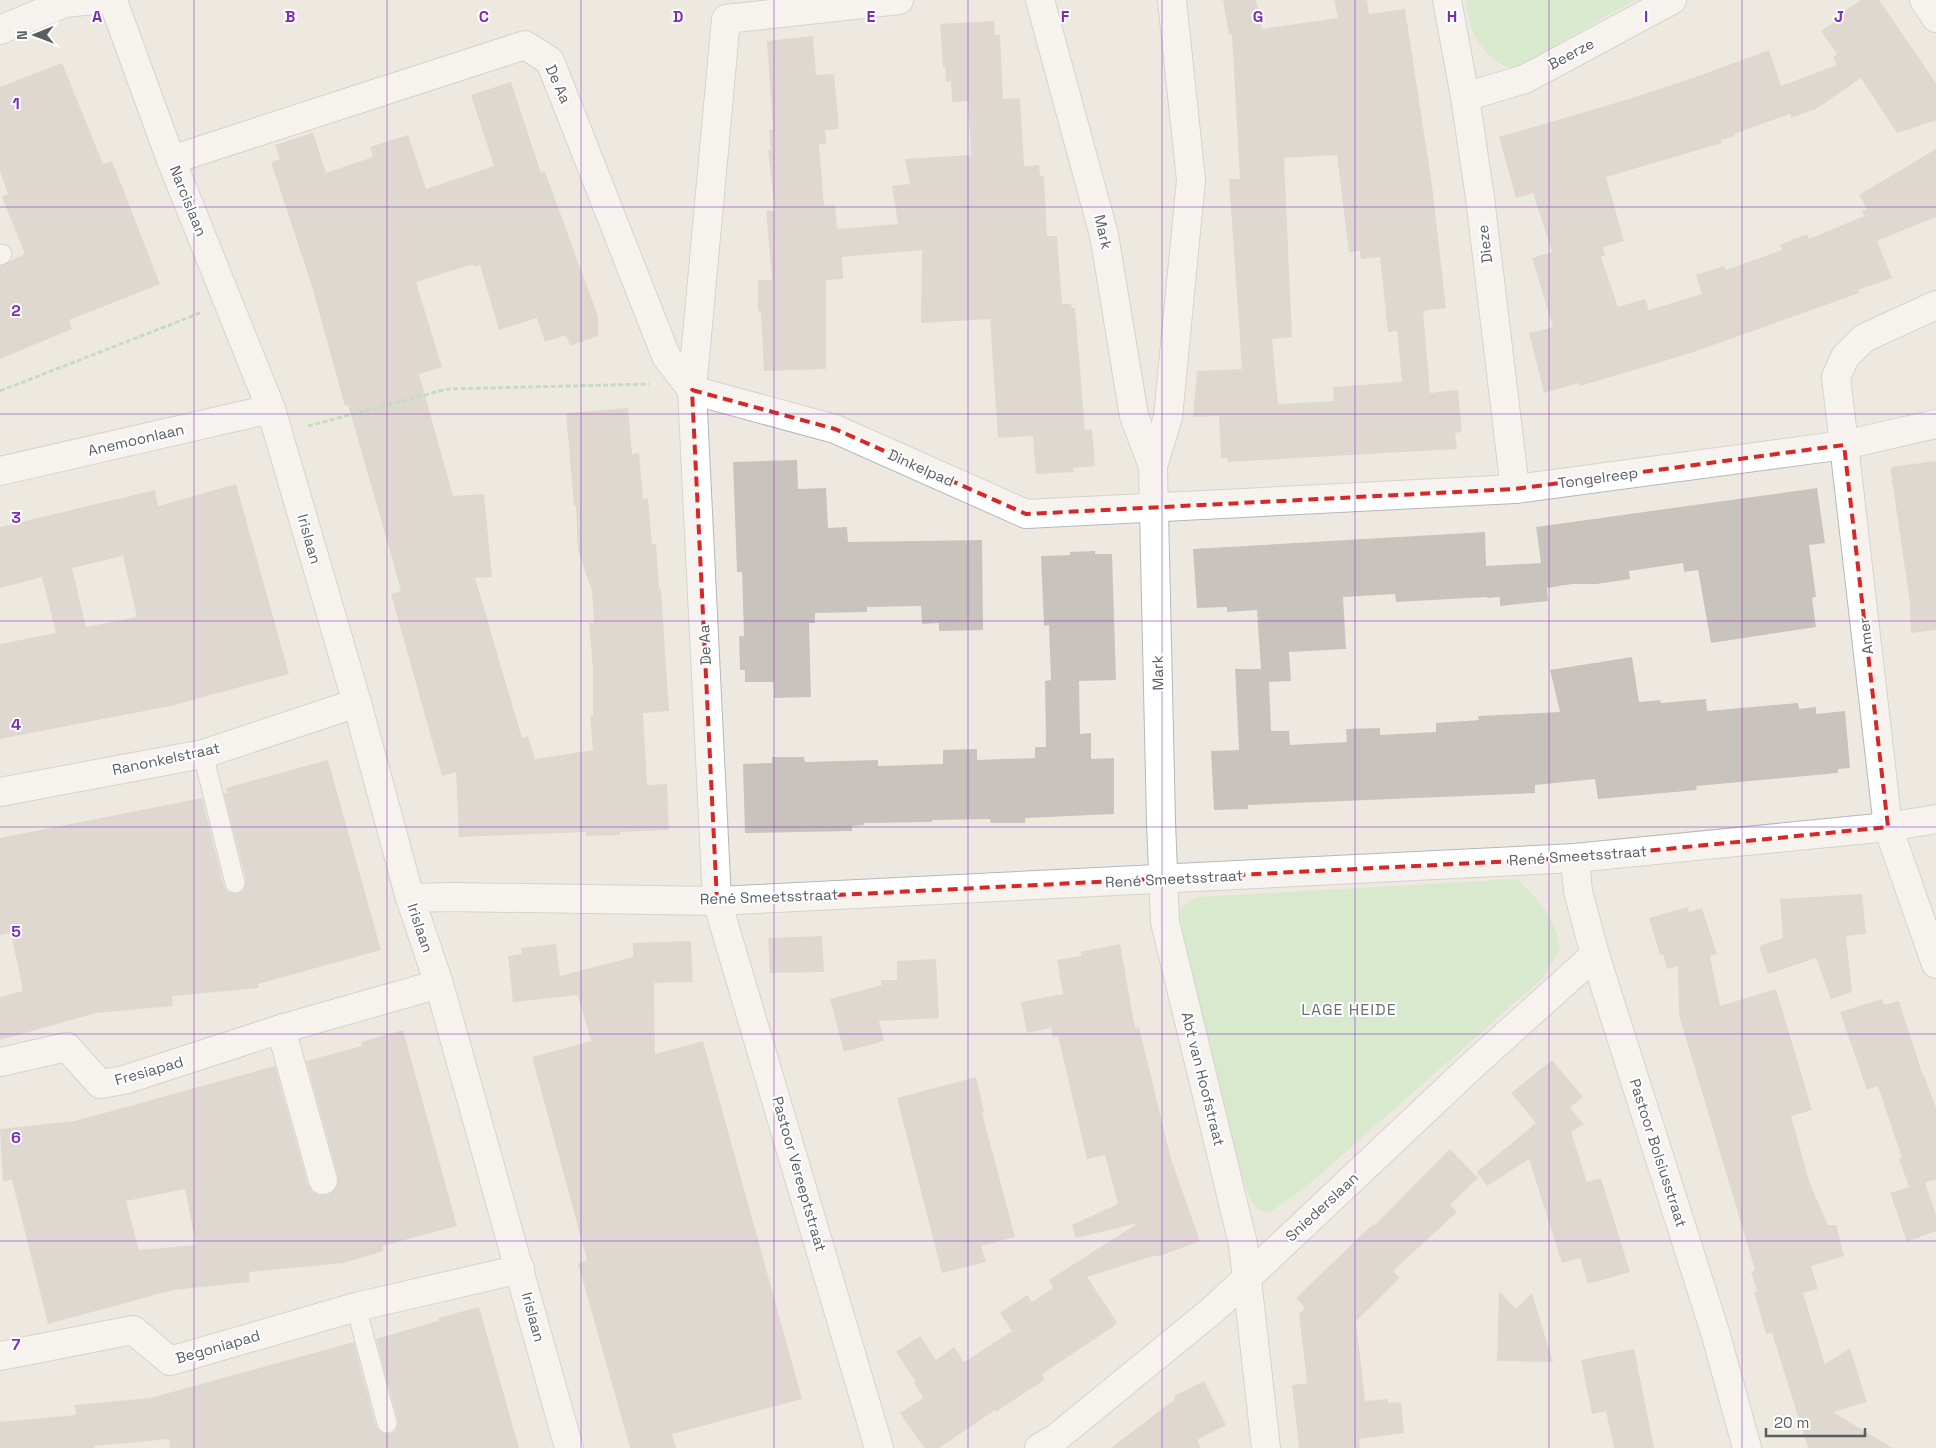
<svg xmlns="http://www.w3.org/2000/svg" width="1936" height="1448" viewBox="0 0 1936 1448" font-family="'Space Grotesk',sans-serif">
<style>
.green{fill:#bee9b9}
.building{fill:#c9c3bd;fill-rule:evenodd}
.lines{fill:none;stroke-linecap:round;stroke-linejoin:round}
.service-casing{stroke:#b3b8bd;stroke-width:21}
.pedestrian-casing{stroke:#b3b8bd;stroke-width:30}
.minor-casing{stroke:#b3b8bd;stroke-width:30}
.path{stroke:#93cd9d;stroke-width:3;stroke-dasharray:5 2.5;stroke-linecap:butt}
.service{stroke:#fff;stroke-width:19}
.pedestrian{stroke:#fff;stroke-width:28}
.minor{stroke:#fff;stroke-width:28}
.marked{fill:none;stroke:#d62828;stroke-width:4;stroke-dasharray:10 6;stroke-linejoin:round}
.grid{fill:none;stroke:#7b2cbf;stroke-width:1;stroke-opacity:0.55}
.labels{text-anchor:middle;stroke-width:4;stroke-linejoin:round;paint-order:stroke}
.street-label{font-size:15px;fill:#595e63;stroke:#fff}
.neighbourhood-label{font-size:16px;letter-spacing:1px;fill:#6a7175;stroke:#fff}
.grid-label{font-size:16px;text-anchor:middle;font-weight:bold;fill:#7b2cbf;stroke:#fff;stroke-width:4;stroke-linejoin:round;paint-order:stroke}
</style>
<rect width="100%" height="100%" fill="#eee9e0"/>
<!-- green -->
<g class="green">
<path d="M1466,0H1635L1514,69C1508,66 1501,65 1496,61C1475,46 1469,24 1466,0Z"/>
<path d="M1517,879C1541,902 1553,914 1560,948L1543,978L1307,1186L1271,1212L1258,1210L1249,1197L1200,1038L1179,909L1197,897Z"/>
</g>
<!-- building -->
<g class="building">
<path d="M1223,0H1256L1262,29L1338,18L1334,0H1367L1369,14L1405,9L1432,185L1446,308L1423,311L1430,393L1458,390L1462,432L1455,433L1457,449L1228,462L1227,458H1221L1219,416L1193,417L1197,371L1242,369L1229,179H1240L1232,34L1229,35ZM1337,155L1349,252L1360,251L1361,259L1380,257L1388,332L1397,331L1402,382L1333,387L1334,401L1278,404L1272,339L1292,337L1284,158Z"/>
<polygon points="1861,0 1879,0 1936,83 1936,120 1897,133 1861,78 1816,109 1791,118 1790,114 1734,134 1735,136 1721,140 1722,143 1606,177 1624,241 1603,247 1605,255 1601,257 1618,307 1645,299 1649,310 1702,294 1696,275 1724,266 1726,270 1782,250 1780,245 1807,234 1809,239 1864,216 1862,211 1867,209 1859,195 1936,149 1936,217 1877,241 1892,278 1858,290 1859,293 1691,353 1580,386 1579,383 1544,393 1529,333 1553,327 1532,258 1552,252 1533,193 1516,198 1499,137 1629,99 1693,78 1769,50 1781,86 1837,65 1833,58 1837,54 1821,31 1840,18 1838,15"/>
<polygon points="994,21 995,35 1000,35 1003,99 1020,98 1024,166 1039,165 1040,176 1044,176 1047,236 1057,236 1062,304 1071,304 1072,308 1075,308 1085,430 1092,429 1095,466 1073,468 1074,472 1036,474 1033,436 998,438 990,319 921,323 922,250 842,257 843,279 826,280 826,369 764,371 761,311 758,311 758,280 772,280 766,211 775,211 768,150 771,150 769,130 773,129 767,41 813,36 816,75 834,74 839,129 825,130 826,144 819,144 824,206 835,205 837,229 898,224 892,186 910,184 905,159 971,155 968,101 952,102 951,81 946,82 945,67 943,67 940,24"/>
<polygon points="62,63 103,164 112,161 160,284 69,320 72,329 0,359 0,266 25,254 2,197 8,194 0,171 0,87"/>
<polygon points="511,82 541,173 545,172 598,316 598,336 570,346 566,335 545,342 537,318 499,330 480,265 474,267 473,264 416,282 442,367 419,374 453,496 484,494 492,577 475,578 522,738 528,736 535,759 593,750 590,716 593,716 593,670 589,623 594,623 592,591 578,551 576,506 574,506 566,413 628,408 632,454 639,453 643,499 648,498 652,544 656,544 659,589 661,589 669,711 643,713 647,785 667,784 669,830 620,832 620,835 586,836 586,832 459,837 456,772 442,776 391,594 401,591 384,530 348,405 345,406 311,283 271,162 280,159 275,145 313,133 326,173 373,157 370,147 408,135 426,189 494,166 471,95"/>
<polygon points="797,460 798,489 826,488 828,528 847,527 848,542 982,540 983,630 939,631 939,623 922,624 921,606 867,607 867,612 815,613 815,623 809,623 811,697 774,698 774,682 745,682 745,670 740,670 739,636 744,636 742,572 737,572 733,462"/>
<polygon points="1936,461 1936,630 1911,633 1910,603 1891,473 1891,467"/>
<path d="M236,484L289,674L170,706L0,739V644L56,633L42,577L0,588V527L155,490L158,506ZM123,556L137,617L86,627L72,568Z"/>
<polygon points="1817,488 1825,543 1809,545 1816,597 1812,598 1816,627 1711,643 1698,570 1684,572 1683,563 1629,571 1630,579 1597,584 1572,584 1547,588 1548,601 1500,606 1500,597 1487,598 1487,597 1396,602 1395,594 1343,597 1346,649 1289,652 1291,681 1269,682 1271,731 1289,731 1290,745 1347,742 1346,729 1380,728 1380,735 1436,732 1436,723 1479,720 1478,716 1560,712 1550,670 1632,657 1639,702 1660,700 1661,703 1706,699 1707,711 1798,703 1799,709 1816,707 1816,714 1845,711 1850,768 1838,769 1838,773 1696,786 1697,790 1598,799 1595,779 1535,785 1535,793 1248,805 1248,809 1214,810 1211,751 1239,750 1235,669 1261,669 1257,610 1227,612 1227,607 1197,608 1193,549 1485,532 1486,566 1541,563 1536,527"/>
<polygon points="1095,551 1095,554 1112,554 1116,680 1079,681 1080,734 1091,733 1091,759 1114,758 1114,814 1025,818 1025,823 991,823 990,819 932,820 932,822 864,823 864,825 852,826 852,831 745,833 743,764 772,763 772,757 804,757 805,762 878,760 878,766 943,764 943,750 977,749 977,760 1035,758 1035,747 1046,747 1045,681 1051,680 1049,625 1044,626 1041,556 1070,555 1070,552"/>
<polygon points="328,760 381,950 258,984 259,988 172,996 173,1006 96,1013 0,1040 0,997 23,991 11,933 0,935 0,838 202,798 224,886 227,891 237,894 243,891 246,880 224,794 228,793 226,788"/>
<polygon points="1862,894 1866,934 1846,936 1852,992 1831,999 1816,958 1768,974 1759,946 1783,938 1780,899"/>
<polygon points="1688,907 1689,912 1702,908 1717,954 1710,956 1720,1006 1776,989 1812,1110 1791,1116 1810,1184 1828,1225 1836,1225 1844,1256 1811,1266 1818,1289 1803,1293 1825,1364 1850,1348 1867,1402 1833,1412 1892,1448 1808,1448 1772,1333 1766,1334 1754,1292 1757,1291 1751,1272 1755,1270 1679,1015 1678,966 1667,969 1663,954 1660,955 1649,918"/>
<polygon points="822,936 824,972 770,973 768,938"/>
<polygon points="691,941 693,982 654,983 655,1054 703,1041 802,1399 672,1434 676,1448 630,1448 578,1263 587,1260 532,1057 591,1041 578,995 513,1002 508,956 522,954 521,948 556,944 560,976 633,957 633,943"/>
<polygon points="1120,944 1135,1028 1139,1027 1171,1159 1200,1241 1160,1256 1156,1257 1156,1255 1087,1277 1117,1322 1114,1326 1042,1374 1045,1378 1041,1382 996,1412 995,1410 939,1448 924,1448 900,1413 923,1398 914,1383 916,1382 896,1352 920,1336 936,1360 954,1347 964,1362 1012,1331 1000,1313 1027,1295 1032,1302 1055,1287 1053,1288 1049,1280 1138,1223 1076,1238 1072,1225 1118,1204 1105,1155 1087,1159 1058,1036 1053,1037 1051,1028 1027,1033 1021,1002 1063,994 1057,960 1082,956 1080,952"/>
<polygon points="936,959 939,1018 879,1021 884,1041 844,1052 830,999 882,985 881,980 897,980 897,961"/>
<polygon points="1882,999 1884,1005 1899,1001 1923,1076 1924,1075 1936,1108 1936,1179 1925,1183 1936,1214 1936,1231 1907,1242 1890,1193 1909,1187 1899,1159 1902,1158 1878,1086 1867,1090 1840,1012"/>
<path d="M403,1030L457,1226L382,1246L384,1251L344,1263L249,1272L250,1282L173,1290L48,1324L12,1180L3,1181L0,1129L75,1121L275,1066L308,1184L312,1191L319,1195H327L334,1191L338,1184V1176L306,1061L362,1046L361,1042ZM185,1189L196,1245L139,1250L126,1201Z"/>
<polygon points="1552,1060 1583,1097 1570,1108 1584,1124 1571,1132 1587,1182 1601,1178 1630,1272 1588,1284 1580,1258 1562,1263 1529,1159 1487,1186 1477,1172 1536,1123 1511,1093"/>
<polygon points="976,1077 984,1112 982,1113 1015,1237 981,1246 986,1262 942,1273 897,1098"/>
<polygon points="1450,1149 1478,1178 1450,1205 1457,1212 1393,1271 1400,1278 1356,1321 1365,1401 1388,1399 1388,1403 1401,1402 1404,1433 1359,1439 1360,1448 1299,1448 1292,1385 1307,1383 1299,1314 1305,1308 1296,1298 1373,1224 1375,1225"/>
<polygon points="1499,1291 1516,1309 1532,1293 1553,1362 1497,1361"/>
<polygon points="479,1307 519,1448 170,1448 169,1439 95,1446 95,1448 0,1448 0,1422 76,1415 75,1405 150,1398 354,1342 376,1426 384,1434 390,1434 395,1431 398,1421 376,1339 438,1321 438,1318"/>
<polygon points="1634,1349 1654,1448 1614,1448 1606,1411 1592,1414 1581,1360"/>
<polygon points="1204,1381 1226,1425 1197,1440 1201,1448 1111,1448 1175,1399 1174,1396"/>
</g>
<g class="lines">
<defs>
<g id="service">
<polyline points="0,255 2,254"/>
<polyline points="203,754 235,883"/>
<polyline points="356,1307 387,1423"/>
</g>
<g id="pedestrian">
<polyline points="0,1062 67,1047 100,1084 124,1080 281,1029"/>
<polyline points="0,1356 133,1330 170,1361 356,1307"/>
</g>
<g id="minor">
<polyline points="101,0 113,1 171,160 271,409 357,703 410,898 439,984 569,1448"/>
<polyline points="1040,0 1104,235 1134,416 1153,466"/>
<polyline points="1172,0 1191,180 1168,417 1153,466 1161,822 1165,922 1243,1244 1266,1448"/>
<polyline points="1447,0 1465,97 1480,198 1515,489"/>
<polyline points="1924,0 1936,18"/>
<polyline points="0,30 65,3 93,0"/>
<polyline points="1465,97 1525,79 1672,0"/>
<polyline points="171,160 525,45 550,61 666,356 692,390 835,429 1026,514 1515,489 1844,445 1836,377 1845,357 1864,338 1936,305"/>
<polyline points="1936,424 1844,445 1888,827 1936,964"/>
<polyline points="0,471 271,409"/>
<polyline points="0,792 203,754 357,703"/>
<polyline points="1575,858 1578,891 1595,955 1715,1332 1747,1448"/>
<polyline points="410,898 451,897 717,901 1575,858 1888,827 1936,819"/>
<polyline points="323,1180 281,1029 439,984"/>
<polyline points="356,1307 520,1269"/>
<polyline points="879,1448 717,901 692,390 726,19 899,0"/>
<polyline points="1039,1448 1056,1438 1215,1308 1475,1063 1595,955"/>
</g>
</defs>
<!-- service casing -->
<use href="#service" class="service-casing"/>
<!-- pedestrian casing -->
<use href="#pedestrian" class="pedestrian-casing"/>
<!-- minor casing -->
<use href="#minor" class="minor-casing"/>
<!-- path -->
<g class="path">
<polyline points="0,391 200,313"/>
<polyline points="308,426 447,389 649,384"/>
</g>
<!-- service -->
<use href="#service" class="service"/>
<!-- pedestrian -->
<use href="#pedestrian" class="pedestrian"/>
<!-- minor -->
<use href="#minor" class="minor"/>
</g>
<!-- marked area -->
<path d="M0 0H1936V1448H0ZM692,390L835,429L1026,514L1515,489L1844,445L1888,827L1575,858L717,901Z" fill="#eee9e0" fill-opacity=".55" fill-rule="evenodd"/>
<path class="marked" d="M692,390L835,429L1026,514L1515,489L1844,445L1888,827L1575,858L717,901Z"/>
<!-- grid -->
<path class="grid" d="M194,0V1448M387,0V1448M581,0V1448M774,0V1448M968,0V1448M1162,0V1448M1355,0V1448M1549,0V1448M1742,0V1448M0,207H1936M0,414H1936M0,621H1936M0,827H1936M0,1034H1936M0,1241H1936"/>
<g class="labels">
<!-- street labels -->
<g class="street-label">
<text transform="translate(1571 54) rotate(-28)" y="5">Beerze</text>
<text transform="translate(558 84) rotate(66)" y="5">De Aa</text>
<text transform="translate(188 201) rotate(68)" y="5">Narcislaan</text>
<text transform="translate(1103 232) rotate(77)" y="5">Mark</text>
<text transform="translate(1485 244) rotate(-97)" y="5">Dieze</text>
<text transform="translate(136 440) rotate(-13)" y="5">Anemoonlaan</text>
<text transform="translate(921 468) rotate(24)" y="5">Dinkelpad</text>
<text transform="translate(1598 478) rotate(-8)" y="5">Tongelreep</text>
<text transform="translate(309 539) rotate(74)" y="5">Irislaan</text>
<text transform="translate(1866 636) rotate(-97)" y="5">Amer</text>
<text transform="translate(705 645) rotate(-93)" y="5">De Aa</text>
<text transform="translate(1158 673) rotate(-91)" y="5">Mark</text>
<text transform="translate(166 759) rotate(-12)" y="5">Ranonkelstraat</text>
<text transform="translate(1578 856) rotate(-4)" y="5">René Smeetsstraat</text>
<text transform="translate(1174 879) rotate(-3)" y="5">René Smeetsstraat</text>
<text transform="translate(769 897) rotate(-2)" y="5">René Smeetsstraat</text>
<text transform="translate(420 928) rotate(71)" y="5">Irislaan</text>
<text transform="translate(149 1071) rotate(-16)" y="5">Fresiapad</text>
<text transform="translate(1203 1079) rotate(76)" y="5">Abt van Hoofstraat</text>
<text transform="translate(1658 1153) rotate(72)" y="5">Pastoor Bolsiusstraat</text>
<text transform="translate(799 1174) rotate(74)" y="5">Pastoor Vereeptstraat</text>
<text transform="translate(1322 1207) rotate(-43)" y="5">Sniederslaan</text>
<text transform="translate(533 1317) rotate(75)" y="5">Irislaan</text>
<text transform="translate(218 1347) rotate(-16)" y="5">Begoniapad</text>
</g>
<!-- neighbourhood labels -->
<g class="neighbourhood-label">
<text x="1349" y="1015">LAGE HEIDE</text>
</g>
</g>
<g class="grid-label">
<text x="97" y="22">A</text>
<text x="290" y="22">B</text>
<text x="484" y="22">C</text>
<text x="678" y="22">D</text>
<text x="871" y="22">E</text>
<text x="1065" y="22">F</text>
<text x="1258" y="22">G</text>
<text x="1452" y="22">H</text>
<text x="1646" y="22">I</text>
<text x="1839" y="22">J</text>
<text x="16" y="109">1</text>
<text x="16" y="316">2</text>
<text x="16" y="523">3</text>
<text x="16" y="730">4</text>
<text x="16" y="937">5</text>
<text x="16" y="1143">6</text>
<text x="16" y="1350">7</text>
</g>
<!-- north arrow -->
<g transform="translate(35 35) rotate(269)" stroke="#ffffff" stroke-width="4" paint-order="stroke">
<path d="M0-4L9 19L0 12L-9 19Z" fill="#595e63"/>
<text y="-8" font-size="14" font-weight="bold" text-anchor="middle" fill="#595e63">N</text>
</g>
<!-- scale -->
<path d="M1766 1428v8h99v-8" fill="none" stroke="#595e63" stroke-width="2.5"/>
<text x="1774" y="1428" font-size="15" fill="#595e63" stroke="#ffffff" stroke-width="4" paint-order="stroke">20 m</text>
</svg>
